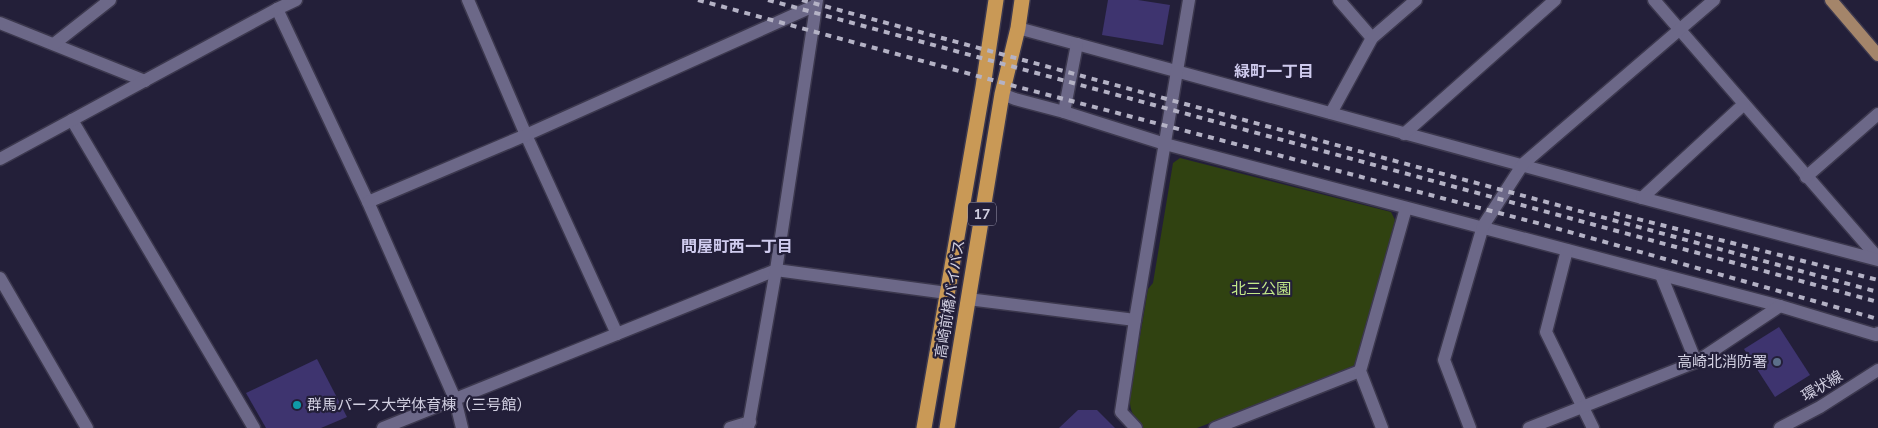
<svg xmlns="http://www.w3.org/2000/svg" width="1878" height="428" viewBox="0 0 1878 428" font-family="'Nunito Sans','Noto Sans JP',sans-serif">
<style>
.green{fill:#304211}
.building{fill:#3e346f}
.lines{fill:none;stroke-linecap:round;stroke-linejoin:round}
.minor-casing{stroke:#3c384e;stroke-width:15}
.major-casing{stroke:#3c384e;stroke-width:15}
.highway-casing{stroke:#3c384e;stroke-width:18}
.minor{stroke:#6c6888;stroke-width:12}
.major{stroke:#a4856a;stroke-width:12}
.highway{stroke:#c99956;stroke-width:15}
.rail{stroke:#b4b2c5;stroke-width:4;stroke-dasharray:6 6;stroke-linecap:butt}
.service-dot{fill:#5c6f8a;stroke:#231f39;stroke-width:2}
.culture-dot{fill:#0f9aa8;stroke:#231f39;stroke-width:2}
.labels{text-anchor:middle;stroke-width:4.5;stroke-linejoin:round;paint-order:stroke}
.shield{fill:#231f39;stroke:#9d9aaf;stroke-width:1}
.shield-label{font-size:14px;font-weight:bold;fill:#d1cfe1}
.park-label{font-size:15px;fill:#c2e889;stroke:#231f39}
.street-label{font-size:15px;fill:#d1cfe1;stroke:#231f39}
.poi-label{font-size:15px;fill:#d1cfe1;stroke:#231f39;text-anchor:end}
.neighbourhood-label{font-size:16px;font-weight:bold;fill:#cfcbee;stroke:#231f39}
</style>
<rect width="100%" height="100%" fill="#231f39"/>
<!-- green -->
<path class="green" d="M1180,158L1391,212L1395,220L1358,361L1352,368L1197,428H1143C1133,417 1129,410 1130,395L1148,289L1153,283L1173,163Z"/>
<!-- building -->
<g class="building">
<polygon points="1108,0 1138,0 1170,5 1163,45 1102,35"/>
<polygon points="1779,327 1810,375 1775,397 1744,349"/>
<polygon points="317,359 347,417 321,428 266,428 246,393"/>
<polygon points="1078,410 1097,410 1115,428 1059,428"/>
</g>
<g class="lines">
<defs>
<g id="minor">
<polyline points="468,0 526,135 617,334"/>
<polyline points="1339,0 1372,38"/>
<polyline points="1654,0 1878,258"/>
<polyline points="277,9 368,202 455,399 462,428"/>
<polyline points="0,23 145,81"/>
<polyline points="1018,28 1642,198 1878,260"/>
<polyline points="54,44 110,0"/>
<polyline points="1002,94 1015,99 1064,112 1165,144 1780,306 1876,335 1878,333"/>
<polyline points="1064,112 1077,44"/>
<polyline points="1331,113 1372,38 1416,0"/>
<polyline points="72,120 254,428"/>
<polyline points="1404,134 1555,0"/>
<polyline points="0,159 277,9 296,0"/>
<polyline points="1806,177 1878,114"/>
<polyline points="1642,198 1744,104"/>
<polyline points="368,202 526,135 816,5"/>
<polyline points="1567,250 1546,332 1593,428"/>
<polyline points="1661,275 1696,362"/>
<polyline points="0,278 87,428"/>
<polyline points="968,299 1135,320"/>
<polyline points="383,428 776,270 947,293"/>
<polyline points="730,428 750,422"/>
<polyline points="748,428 776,270 817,0"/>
<polyline points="1136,428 1121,412 1135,320 1189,0"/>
<polyline points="1215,428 1360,371"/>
<polyline points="1382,428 1360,371 1406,208"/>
<polyline points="1470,428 1444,360 1483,226 1523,164 1714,0"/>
<polyline points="1529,428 1696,362 1780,306"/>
<polyline points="1780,428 1820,407 1878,370"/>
</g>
<polyline id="major" points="1831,0 1878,55"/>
<g id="highway">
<polyline points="924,428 983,87 996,0"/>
<polyline points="947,428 1002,94 1018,28 1022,0"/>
</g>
</defs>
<!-- minor casing -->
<use href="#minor" class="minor-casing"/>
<!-- major casing -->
<use href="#major" class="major-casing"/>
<!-- highway casing -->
<use href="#highway" class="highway-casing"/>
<!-- minor -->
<use href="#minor" class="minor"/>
<!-- major -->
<use href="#major" class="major"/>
<!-- highway -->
<use href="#highway" class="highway"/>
<!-- rail -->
<g class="rail">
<polyline points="698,0 1018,87 1541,224 1878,319"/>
<polyline points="768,0 1878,302"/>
<polyline points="802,0 1878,292"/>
<polyline points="1614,213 1878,280"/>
</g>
</g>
<!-- markers -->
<circle class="service-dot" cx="1777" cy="362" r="5"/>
<circle class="culture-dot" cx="297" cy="405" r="5"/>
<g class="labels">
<!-- shield labels -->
<rect class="shield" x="968" y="202.5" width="28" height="23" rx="4"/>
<g class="shield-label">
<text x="982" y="219">17</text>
</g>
<!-- park labels -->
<g class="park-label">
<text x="1261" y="294">北三公園</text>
</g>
<!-- street labels -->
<g class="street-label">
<text transform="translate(950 299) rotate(-81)" y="5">高崎前橋バイパス</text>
<text transform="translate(1822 386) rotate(-31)" y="5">環状線</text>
</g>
<!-- poi labels -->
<g class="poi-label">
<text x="1767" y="367">高崎北消防署</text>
<text x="307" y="410" text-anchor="start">群馬パース大学体育棟（三号館）</text>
</g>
<!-- neighbourhood labels -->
<g class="neighbourhood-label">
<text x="1274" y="77">緑町一丁目</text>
<text x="737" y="252">問屋町西一丁目</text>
</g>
</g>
</svg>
